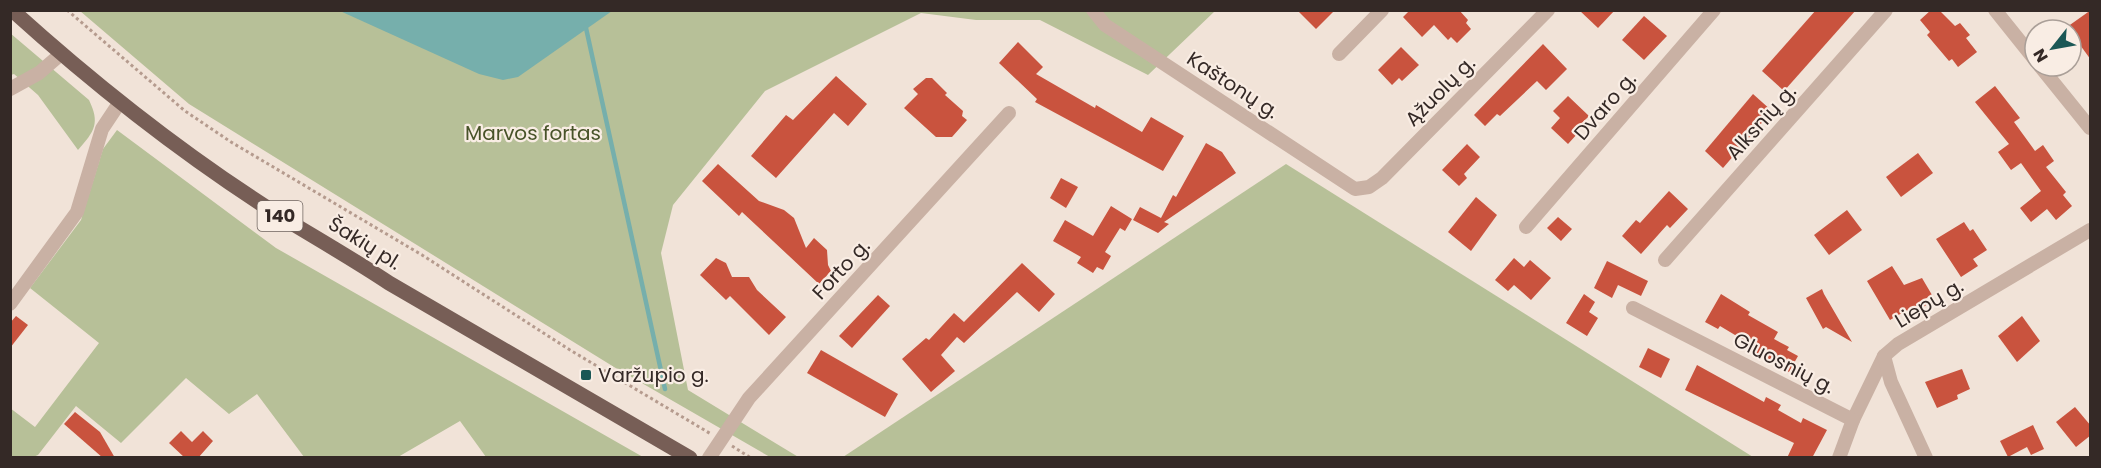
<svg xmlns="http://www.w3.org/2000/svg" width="2101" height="468" viewBox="0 0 2101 468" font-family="Poppins,sans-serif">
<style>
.green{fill:#b7c098}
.water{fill:#76afac}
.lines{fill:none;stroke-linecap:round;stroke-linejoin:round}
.stream{stroke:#76afac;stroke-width:4.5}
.building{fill:#c9533e}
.path{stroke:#b59b8e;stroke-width:3;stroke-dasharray:3 3;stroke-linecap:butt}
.minor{stroke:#c9b1a4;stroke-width:14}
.primary{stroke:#775e56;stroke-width:15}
.poi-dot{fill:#1b5755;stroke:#f9ede4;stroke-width:2}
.labels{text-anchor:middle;stroke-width:4.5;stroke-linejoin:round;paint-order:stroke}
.shield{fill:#f9ede4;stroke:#6f645f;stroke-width:1.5}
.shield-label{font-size:18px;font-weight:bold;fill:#342926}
.street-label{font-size:20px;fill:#342926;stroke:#f9ede4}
.park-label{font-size:20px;fill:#485329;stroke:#f9ede4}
.poi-label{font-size:20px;fill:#342926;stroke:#f9ede4;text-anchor:start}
</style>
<rect width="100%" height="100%" fill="#f1e3d8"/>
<!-- green -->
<g class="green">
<polygon points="80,11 1215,11 1148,75 1040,20 976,20 921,13 765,91 673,205 661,253 688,390 800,458 770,457 614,367 189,104"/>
<path d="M10,33L89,100C100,123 95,131 78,150L38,95L14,74L11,75Z"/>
<polygon points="117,130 276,248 643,457 486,457 460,421 398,457 304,457 257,394 229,414 186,378 121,443 76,406 38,455 33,457 11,457 10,408 35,427 99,343 30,288 81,220 103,149"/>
<polygon points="1286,164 1753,457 843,457"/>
</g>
<!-- water -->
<polygon class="water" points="340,11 612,11 518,77 503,80 479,74"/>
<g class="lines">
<!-- stream -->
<polyline class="stream" points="586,28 665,389"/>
</g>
<!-- building -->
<g class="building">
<polygon points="1297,10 1335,10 1316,29"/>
<polygon points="1410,10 1459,10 1468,20 1466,23 1471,29 1457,43 1451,37 1448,40 1434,25 1422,37 1403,17"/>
<polygon points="1579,10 1615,10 1598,28"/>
<polygon points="1816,10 1856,10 1784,91 1762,71"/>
<polygon points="1931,10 1939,10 1955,26 1960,23 1970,35 1966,38 1977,52 1958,67 1952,59 1949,61 1927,35 1930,32 1920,20"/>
<polygon points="2091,10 2091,60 2067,27"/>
<polygon points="1644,16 1667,36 1644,60 1622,40"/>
<polygon points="1018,42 1043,67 1036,74 1095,108 1096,105 1142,132 1151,117 1184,136 1163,171 1035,102 1037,99 999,63"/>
<polygon points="1543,44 1567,69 1546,90 1537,81 1500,116 1497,114 1485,126 1474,115"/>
<polygon points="1401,47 1419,65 1402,81 1399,78 1392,85 1378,70"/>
<polygon points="836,76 867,104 848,126 834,113 776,178 751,156 786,115 793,120"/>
<polygon points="926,78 932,78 947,93 945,95 963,111 962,116 967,120 952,137 936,137 904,108 918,94 913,89"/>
<polygon points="1995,86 2020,118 2014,122 2035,151 2043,145 2054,161 2046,167 2066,192 2063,195 2072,206 2056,220 2047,209 2031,222 2020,208 2041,191 2021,163 2011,170 1998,152 2009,144 1975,102"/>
<polygon points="1753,94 1772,111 1723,168 1705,151"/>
<polygon points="1568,96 1589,116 1575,130 1578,133 1568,144 1551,128 1560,118 1553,111"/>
<polygon points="1206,143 1222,152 1236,173 1164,222 1169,224 1158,233 1133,220 1140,207 1161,218 1173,195 1176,197"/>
<polygon points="1467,144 1480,157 1464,174 1467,178 1459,186 1442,170"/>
<polygon points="1918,153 1933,173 1901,197 1886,177"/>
<polygon points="718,164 759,201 784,210 794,218 806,248 814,238 827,250 828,265 831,271 819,284 742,212 739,216 702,181"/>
<polygon points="1061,178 1078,187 1066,208 1050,198"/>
<polygon points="1669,191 1688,209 1670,228 1667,225 1641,254 1622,236 1636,220 1640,223"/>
<polygon points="1476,197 1497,215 1471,251 1448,232"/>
<polygon points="1111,206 1132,219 1125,231 1120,228 1105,252 1111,256 1103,270 1097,267 1093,273 1077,263 1081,257 1053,241 1065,220 1093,236"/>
<polygon points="1847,210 1862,230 1829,255 1814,235"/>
<polygon points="1558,217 1572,229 1561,241 1547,228"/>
<polygon points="1964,222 1970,231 1973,229 1987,250 1973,259 1978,266 1961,277 1936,239"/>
<polygon points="716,258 726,263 732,277 749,277 757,290 786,317 769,335 730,296 726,300 700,275"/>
<polygon points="1514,258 1524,267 1530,260 1551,278 1531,300 1514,285 1508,291 1495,280"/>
<polygon points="1607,261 1648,281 1641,296 1618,285 1612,298 1594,288"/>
<polygon points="1022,263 1055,294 1039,312 1017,292 964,343 957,337 941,355 955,371 931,392 902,359 926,338 929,340 954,313 964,322"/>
<polygon points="1892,266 1904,285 1922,278 1932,295 1925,299 1928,304 1910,315 1907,310 1890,320 1867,281"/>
<polygon points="1822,289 1824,294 1852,342 1826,327 1823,329 1806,298"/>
<polygon points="1584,294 1595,302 1589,312 1598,318 1587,336 1566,323"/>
<polygon points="1721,294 1750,312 1748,315 1778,332 1774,339 1789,347 1787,350 1798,356 1789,372 1747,349 1750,344 1720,326 1718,329 1705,322"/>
<polygon points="878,295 890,306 852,348 839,336"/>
<polygon points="16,316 28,325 10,348 10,323"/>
<polygon points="2022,316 2040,341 2017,362 1998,336"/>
<polygon points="1648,348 1670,359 1661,378 1639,367"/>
<polygon points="821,350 898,394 885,417 807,373"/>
<polygon points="1697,365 1764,402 1766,397 1781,405 1778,410 1801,423 1803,418 1827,430 1812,458 1787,458 1794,443 1685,390"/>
<polygon points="1962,369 1970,389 1957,395 1958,399 1937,408 1925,382"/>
<polygon points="2075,407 2091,426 2091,435 2076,447 2056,422"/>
<polygon points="75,412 100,432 115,458 103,458 64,424"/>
<polygon points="2033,425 2044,449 2031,455 2027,447 2008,457 2000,441"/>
<polygon points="181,431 192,442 203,431 213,441 198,458 185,458 169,443"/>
</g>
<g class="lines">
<!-- path -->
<g class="path">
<polyline points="67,10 185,111 231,142 422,255 570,350 711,434"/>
<polyline points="732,446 751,458"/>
</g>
<!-- minor -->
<g class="minor">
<polyline points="1093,10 1105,25 1355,189 1369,187 1382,178 1548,10"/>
<polyline points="1995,10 2035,60"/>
<polyline points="1339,54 1382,10"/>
<polyline points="2040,66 2090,128"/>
<polyline points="10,89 39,73 61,54"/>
<polyline points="1526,227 1714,10"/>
<polyline points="1665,260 1886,10"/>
<polyline points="10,304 77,212 102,129 120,102"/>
<polyline points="1633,308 1853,420 1884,356"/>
<polyline points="709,458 749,398 1009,113"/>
<polyline points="1839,458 1853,420"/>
<polyline points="1926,458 1891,382 1884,356 1898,344 2090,230"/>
</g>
<!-- primary -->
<path class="primary" d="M12,10C95,85 185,156 280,216C316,238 353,259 389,283L690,458"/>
</g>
<!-- markers -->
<rect class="poi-dot" x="580" y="369" width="12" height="12" rx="3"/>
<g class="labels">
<!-- shield labels -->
<rect class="shield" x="257.5" y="201" width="45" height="30" rx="4.5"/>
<g class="shield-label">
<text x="280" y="222">140</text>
</g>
<!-- street labels -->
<g class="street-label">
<text transform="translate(1233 85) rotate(33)" y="7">Kaštonų g.</text>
<text transform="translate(1440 91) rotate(-45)" y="7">Ąžuolų g.</text>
<text transform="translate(1605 106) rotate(-49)" y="7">Dvaro g.</text>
<text transform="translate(1761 122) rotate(-48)" y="7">Alksnių g.</text>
<text transform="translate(365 243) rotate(32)" y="7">Šakių pl.</text>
<text transform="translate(841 269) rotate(-47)" y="7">Forto g.</text>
<text transform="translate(1929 303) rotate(-31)" y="7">Liepų g.</text>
<text transform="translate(1784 363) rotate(27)" y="7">Gluosnių g.</text>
</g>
<!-- park labels -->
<g class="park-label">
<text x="533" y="140">Marvos fortas</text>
</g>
<!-- poi labels -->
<g class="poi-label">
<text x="598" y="382">Varžupio g.</text>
</g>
</g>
<!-- border -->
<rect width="2101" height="468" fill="none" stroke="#342926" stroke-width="24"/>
<!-- north arrow -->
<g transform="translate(2053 48) rotate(239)"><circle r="28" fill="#f9ede4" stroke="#aa9f98" stroke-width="1.5"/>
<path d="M0-4.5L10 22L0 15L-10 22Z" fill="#1b5755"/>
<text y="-9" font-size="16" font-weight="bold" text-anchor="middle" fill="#342926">N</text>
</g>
</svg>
